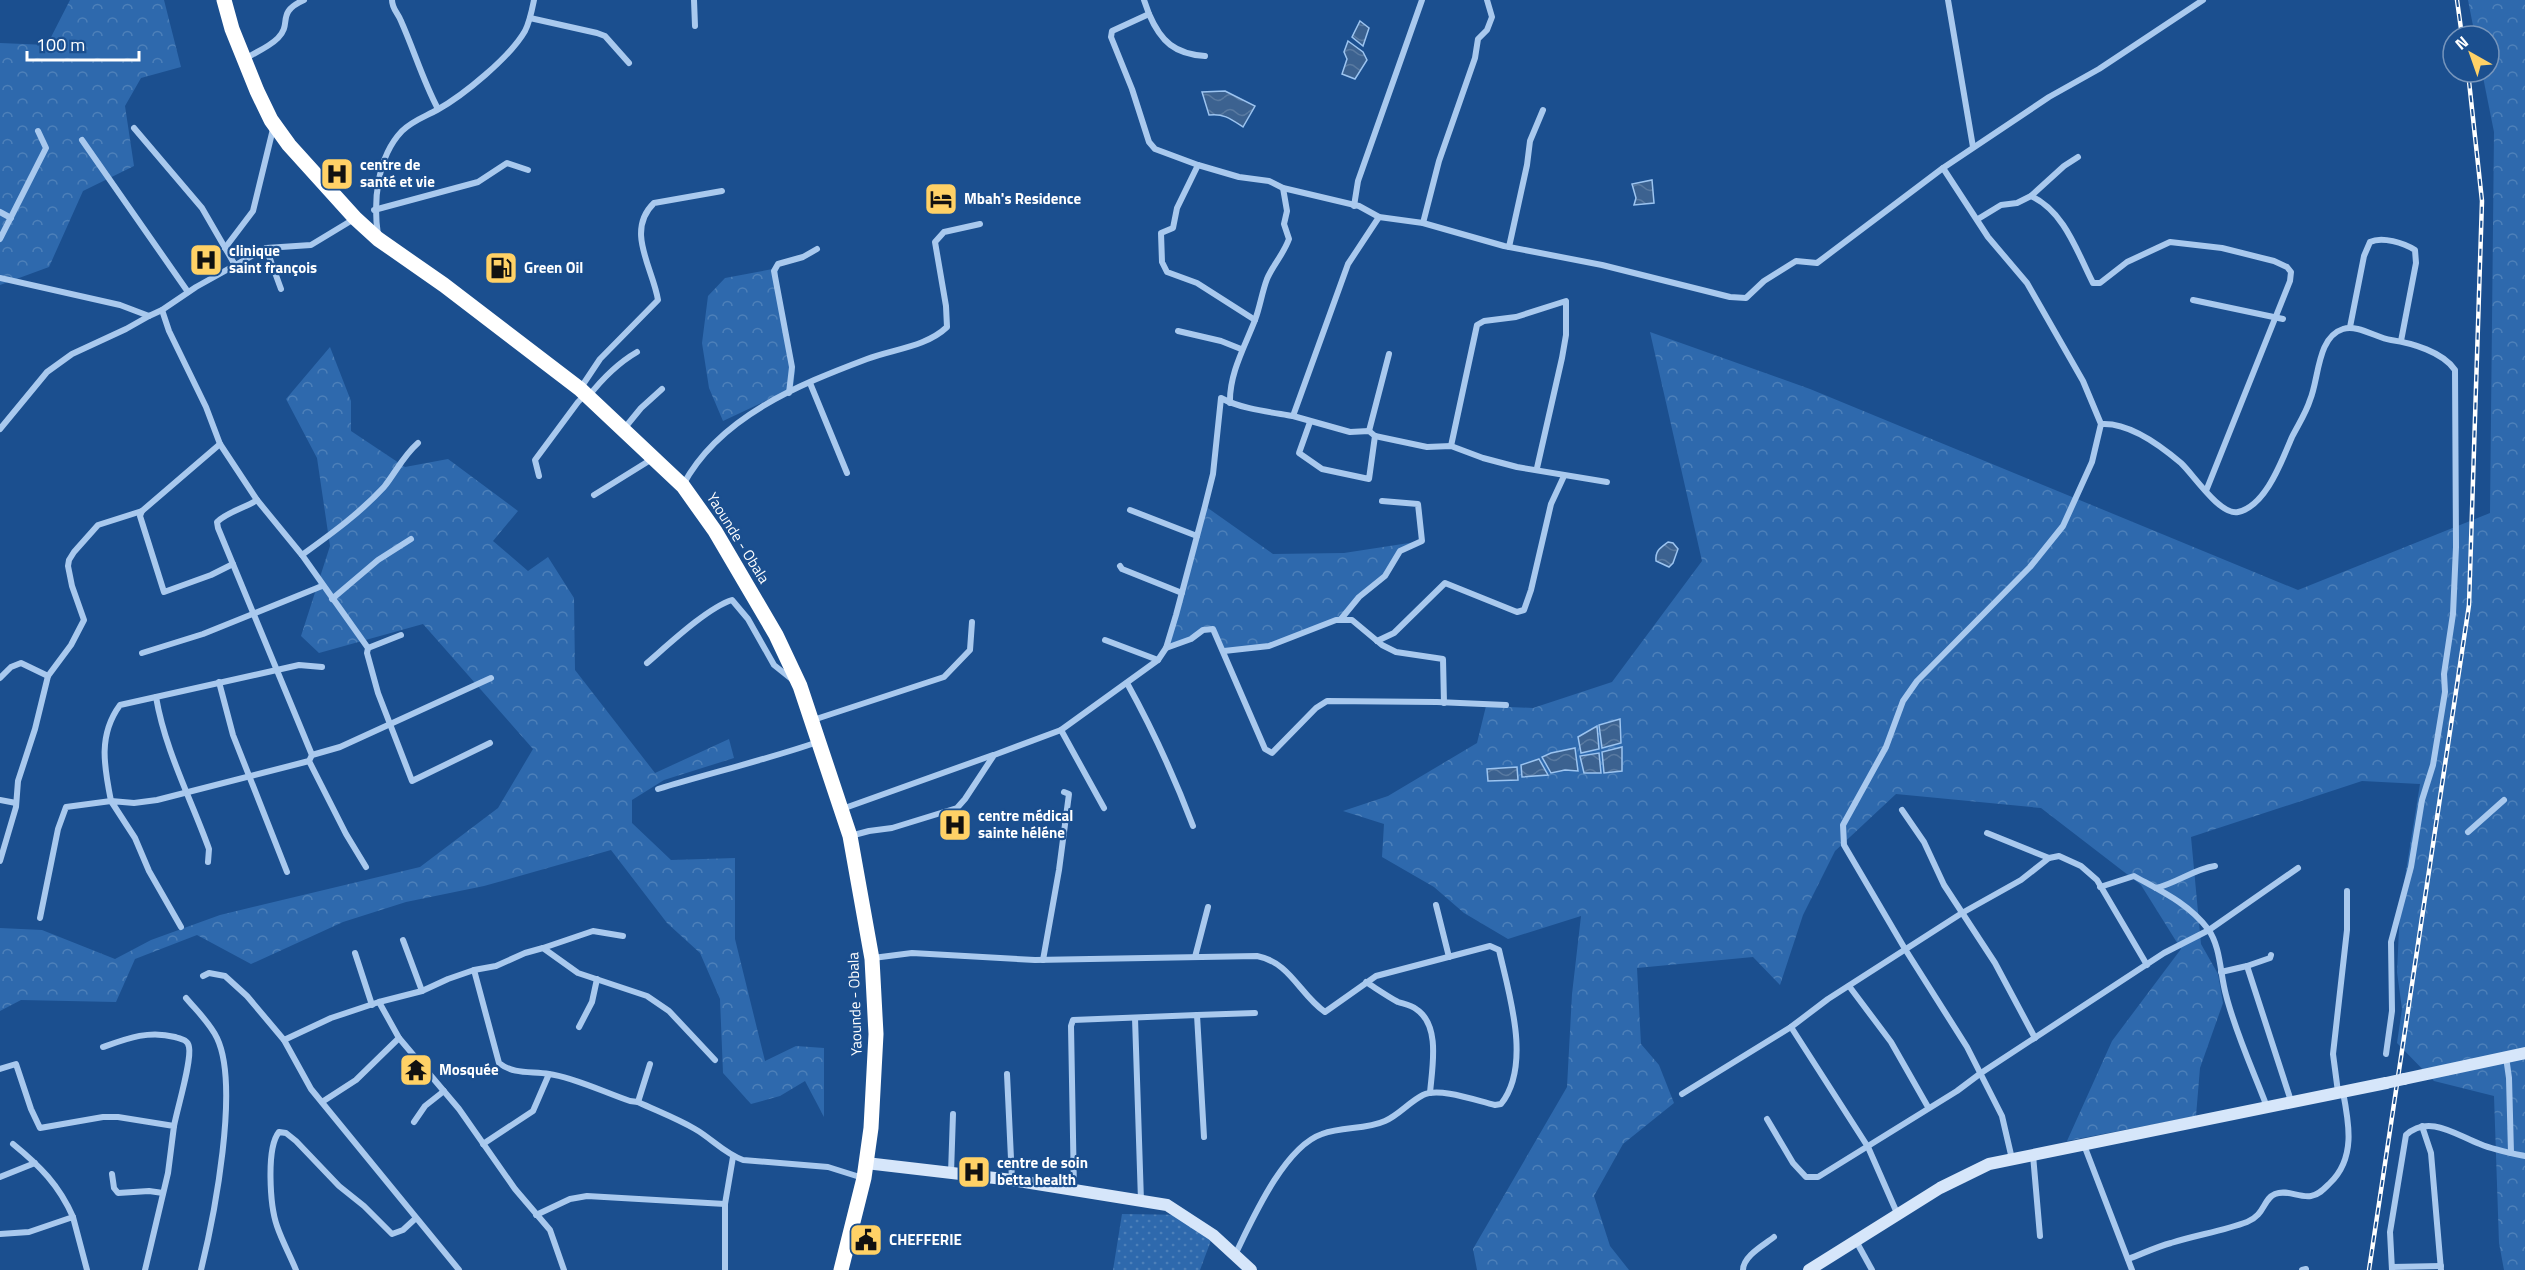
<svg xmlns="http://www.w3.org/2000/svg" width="2525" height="1270" viewBox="0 0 2525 1270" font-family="'Titillium Web',sans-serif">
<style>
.grass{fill:url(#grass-dots)}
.forest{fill:url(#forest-crowns)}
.water{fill:url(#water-waves);stroke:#9cc4f0;stroke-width:1.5}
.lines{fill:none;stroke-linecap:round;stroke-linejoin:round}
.street{stroke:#a9c9ee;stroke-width:6}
.secondary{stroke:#d6e6fa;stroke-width:12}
.highway{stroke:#fff;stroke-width:15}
.rail-casing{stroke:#fff;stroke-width:4.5}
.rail{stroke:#1b4f8f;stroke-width:2;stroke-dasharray:7;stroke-linecap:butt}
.secondary-bridge{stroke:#d6e6fa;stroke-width:12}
.labels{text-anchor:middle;stroke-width:4.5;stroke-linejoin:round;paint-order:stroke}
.poi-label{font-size:15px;font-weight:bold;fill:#fff;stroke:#1b4f8f;text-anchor:start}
.street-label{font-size:15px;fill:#fff;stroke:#1b4f8f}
</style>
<defs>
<pattern id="grass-dots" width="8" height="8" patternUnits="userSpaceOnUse" patternTransform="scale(1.5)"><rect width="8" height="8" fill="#2e69ad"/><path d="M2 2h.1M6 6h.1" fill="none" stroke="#4d80b9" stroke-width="1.8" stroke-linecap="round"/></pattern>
<pattern id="forest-crowns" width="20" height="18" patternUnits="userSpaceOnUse" patternTransform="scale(1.5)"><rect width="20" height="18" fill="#2e69ad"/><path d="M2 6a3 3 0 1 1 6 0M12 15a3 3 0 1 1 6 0" fill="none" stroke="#4d80b9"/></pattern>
<pattern id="water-waves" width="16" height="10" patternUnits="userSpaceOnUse" patternTransform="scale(1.5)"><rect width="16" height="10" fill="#3c6290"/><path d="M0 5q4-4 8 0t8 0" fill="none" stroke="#597aa1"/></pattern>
</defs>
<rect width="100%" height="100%" fill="#1b4f8f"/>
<!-- grass -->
<polygon class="grass" points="1122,1214 1190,1215 1213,1235 1200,1270 1113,1270"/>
<!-- forest -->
<g class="forest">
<polygon points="70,0 164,0 181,67 141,78 125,106 134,166 83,191 49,267 0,285 0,43 47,45"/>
<polygon points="2468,0 2525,0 2525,1270 2504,1270 2499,1243 2494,1096 2434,1081 2397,1043 2402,1009 2397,972 2400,908 2420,784 2362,781 2191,837 2201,944 2218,974 2223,1003 2200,1068 2196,1116 2067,1141 2112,1041 2181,949 2141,885 2041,808 1896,794 1835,851 1803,915 1780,985 1753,957 1637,968 1641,1044 1659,1065 1674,1103 1623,1144 1594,1196 1610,1246 1629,1270 1477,1270 1473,1249 1567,1087 1572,994 1581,916 1508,939 1464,913 1434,887 1382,857 1384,824 1343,811 1388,796 1477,743 1486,706 1533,708 1612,682 1702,561 1650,332 1810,389 2298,590 2490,513 2494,132 2482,72 2489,72 2489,36 2475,36"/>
<polygon points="778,268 778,281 795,371 793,388 723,421 709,388 702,343 708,296 725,278"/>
<polygon points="330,347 351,401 351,431 405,467 448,459 518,511 493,541 528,571 548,557 574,598 575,670 655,773 729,739 734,758 664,780 632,800 632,823 671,860 735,858 735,939 765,1061 796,1046 824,1048 824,1117 805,1081 780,1096 751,1104 723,1073 720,999 700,953 667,923 611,850 484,886 406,902 343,922 251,964 197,935 135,959 116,1002 21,1000 0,1011 0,928 42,930 115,959 151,940 220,915 420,867 498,808 533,749 423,624 319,653 301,636 330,546 317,458 286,399"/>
<polygon points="1205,506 1273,554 1344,553 1422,541 1400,551 1385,576 1359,597 1341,619 1269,646 1224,651 1213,629 1166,648"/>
</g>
<!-- water -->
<g class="water">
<polygon points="1360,21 1369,28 1363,46 1352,37"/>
<polygon points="1348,41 1363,52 1367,60 1355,79 1342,74 1347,59 1344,52"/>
<path d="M1225,91L1255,106L1243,127C1231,119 1223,113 1209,115L1202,92Z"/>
<polygon points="1652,180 1654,203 1634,205 1636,198 1632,184"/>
<path d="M1668,542L1673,543L1678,549L1673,563L1669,567L1656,561C1655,551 1660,548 1668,542Z"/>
<polygon points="1620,719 1621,743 1602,748 1599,725"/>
<polygon points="1597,726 1599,749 1581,753 1578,737"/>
<polygon points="1622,747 1622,771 1604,773 1602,752"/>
<polygon points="1575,748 1578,771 1565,770 1551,773 1542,757 1551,753"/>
<polygon points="1599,753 1601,773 1584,773 1580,756"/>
<polygon points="1539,759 1548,775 1522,777 1521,765"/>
<polygon points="1517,767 1518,780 1488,781 1487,769"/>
</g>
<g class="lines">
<!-- street -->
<g class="street">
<path d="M392,0C392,9 398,13 401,21C414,50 423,81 438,109"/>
<polyline points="694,0 695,26"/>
<polyline points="1144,0 1149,14 1112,31 1111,37 1132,89 1149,142 1155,149 1198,165"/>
<polyline points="1948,0 1973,147"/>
<path d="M1149,14C1161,42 1175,54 1205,56"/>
<polyline points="530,18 597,33 605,36 629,63"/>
<path d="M244,59C255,53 269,47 278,38C293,23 275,13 304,0"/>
<polyline points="134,128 202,208 235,265"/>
<polyline points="82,140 188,292"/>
<polyline points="1943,168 1988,237 2027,283 2083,381 2101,424 2092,462 2063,526 2030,567 1917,681 1903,701 1886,747 1843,825 1844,845 1905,949 1967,1047 2002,1116 2012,1159"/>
<path d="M2031,196C2065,212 2077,252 2093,283H2100L2127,262L2170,242L2222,248L2274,261L2287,267L2291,272L2290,281L2206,491"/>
<polyline points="1354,206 1358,181 1422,0"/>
<polyline points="374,210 478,182 507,163 528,170"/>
<polyline points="0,212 11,218"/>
<polyline points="1978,219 2001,205 2017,203 2031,196 2064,166 2078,157"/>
<polyline points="1423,223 1439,161 1475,58 1478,39 1487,30 1492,17 1487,0"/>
<path d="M378,235C373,202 377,157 402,131C412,121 424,117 437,110C464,95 510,57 525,31C530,21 532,10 534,0"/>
<polyline points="0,239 46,148 38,131"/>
<polyline points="1509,247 1527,165 1530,141 1543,110"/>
<polyline points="225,248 253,211 273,129"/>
<polyline points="266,248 281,289"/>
<polyline points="0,278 120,305 149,316 162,310 196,287 266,248 311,245 354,219"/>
<polyline points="2193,300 2283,319"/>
<polyline points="162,310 169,331 206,407 220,444 257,500 302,555 368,648 367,653 378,693 412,781 490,743"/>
<polyline points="1255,320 1197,283 1167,272 1162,262 1161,233 1173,228 1177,208 1198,165 1239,177 1269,181 1283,188 1359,206 1379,217 1423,223 1504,246 1602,265 1730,297 1746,298 1764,281 1796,261 1817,263 1943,168 2049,97 2099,69 2203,0"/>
<path d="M2350,327L2364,256L2370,242C2382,236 2404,243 2415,250L2416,263L2401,341"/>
<polyline points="1178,331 1221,341 1241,349"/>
<polyline points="810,383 847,473"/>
<path d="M580,389L600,359L658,300C653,268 625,231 654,203L722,191"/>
<polyline points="789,393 792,367 774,271 778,264 803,257 817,249"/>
<path d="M1230,403C1229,374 1245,346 1255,320C1260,307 1262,292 1267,279C1273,265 1283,255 1289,239L1284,224L1287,211L1283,188"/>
<polyline points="1293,416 1350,432 1369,431 1375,436 1427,447 1451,446 1483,458 1517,467 1607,482"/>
<polyline points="1310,422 1299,453 1322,469 1369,479 1375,436"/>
<path d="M2101,424C2129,422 2160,445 2181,463C2193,474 2220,516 2238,512C2266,506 2282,460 2292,437C2298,425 2306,413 2310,400C2319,379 2317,337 2343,329C2357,324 2377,338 2391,340C2412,343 2443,352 2455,370L2456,547L2453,614L2444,674L2445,692L2433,765L2422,800L2411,867L2391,942L2392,1011L2386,1054"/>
<polyline points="0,429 47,372 72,354 126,329 149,316"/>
<polyline points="623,430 641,408 662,389"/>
<polyline points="1369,431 1389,354"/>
<polyline points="220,444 142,511 140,516 164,592 211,575 233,564"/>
<polyline points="1451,446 1477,325 1484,321 1516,317 1566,301 1566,335 1562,358 1537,468"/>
<path d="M539,476L535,460L578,402L583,397H588C602,379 618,363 637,352"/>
<path d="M683,485C719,417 798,385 867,359C893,349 926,347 947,327L946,306L935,242L944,232L980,224"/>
<polyline points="594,495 652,459"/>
<path d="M257,500C245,508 227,512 217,522L218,528L312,755"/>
<polyline points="1130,510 1197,536"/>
<path d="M302,555C331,534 359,514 384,487C396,472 403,456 418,443"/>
<polyline points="1120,566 1122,569 1182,593"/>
<polyline points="332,599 378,560 411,539"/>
<polyline points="1341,619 1359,597 1385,576 1400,551 1422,541 1418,504 1382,501"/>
<polyline points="1105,640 1158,660"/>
<polyline points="1377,641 1394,633 1445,583 1517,612 1524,610 1531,590 1551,504 1564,476"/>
<polyline points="368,648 401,635"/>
<polyline points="1166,648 1191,639 1203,630 1213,629 1265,749 1272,753 1316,708 1327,701 1437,702 1506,705"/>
<polyline points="1224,651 1269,646 1336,620 1352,620 1382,645 1396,652 1443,659 1444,703"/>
<polyline points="142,653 203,634 322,586"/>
<path d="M647,663C668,645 707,608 732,600L748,619L774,665L794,681"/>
<polyline points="0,678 11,667 21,663 48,676 71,645 84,620 72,586 68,566 69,560 74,552 98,525 142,511"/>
<polyline points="219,682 233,735 287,872"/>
<path d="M1127,683C1153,730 1174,776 1193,826"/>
<path d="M156,697C165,750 191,799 209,849L208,862"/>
<polyline points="813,720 944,677 970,650 972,622"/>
<polyline points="1061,730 1104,808"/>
<polyline points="309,761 346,834 366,867"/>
<path d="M658,789C711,773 765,760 818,742"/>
<polyline points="0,800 16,803"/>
<polyline points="842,809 993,755"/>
<polyline points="1902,810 1924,842 1944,885 1995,963 2035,1038"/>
<polyline points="2468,832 2504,800"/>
<polyline points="1987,833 2049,858"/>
<path d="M850,836L869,831L892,828L957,808L965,799L994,755L1061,730L1158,660L1166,648L1176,615L1205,506L1213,474L1221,398C1241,409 1270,412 1293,416L1348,264L1379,217"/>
<polyline points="0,861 16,807 18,781 35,729 48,676"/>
<path d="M2100,887L2134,876C2161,891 2188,903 2208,929C2221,947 2220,974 2226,995C2236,1034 2253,1070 2267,1107"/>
<path d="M2156,888C2177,883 2194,869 2215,866"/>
<polyline points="1436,905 1449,957"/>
<path d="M40,918L58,829L66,807L111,801C104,766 98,735 120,705L299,665L322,667"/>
<polyline points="181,927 149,871 135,838 111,801 134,803 157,800 309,761 312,755 340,747 491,678"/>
<polyline points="403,940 422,991"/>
<polyline points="543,948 593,931 623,936"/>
<polyline points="355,953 372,1005"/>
<polyline points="1195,957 1208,907"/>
<path d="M873,958L912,953L1035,960L1257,956C1290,962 1300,995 1325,1012L1376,976L1490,946L1499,950C1509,994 1532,1065 1501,1104L1495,1105C1477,1101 1440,1087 1423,1095C1409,1102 1399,1115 1385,1121C1365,1130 1343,1126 1322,1134C1284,1147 1252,1220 1235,1255"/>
<polyline points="1043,960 1059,870 1069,794 1064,792"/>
<polyline points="2247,966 2291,1101"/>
<path d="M474,970L499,1063C514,1075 532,1071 549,1074C573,1077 606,1093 630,1101L638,1102C657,1111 676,1118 695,1129C711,1138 725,1154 743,1160L828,1167L863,1178"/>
<polyline points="2221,972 2247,966 2270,958 2271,955"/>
<polyline points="203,976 209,973 225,976 247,996 284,1040 311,1089 459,1270"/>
<path d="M1366,982C1377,989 1387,996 1398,1002C1404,1004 1411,1005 1416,1009C1441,1025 1432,1068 1430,1093"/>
<polyline points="1849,986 1891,1042 1928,1107"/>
<path d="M186,998C196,1010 210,1023 217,1038C240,1086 214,1217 201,1270"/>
<polyline points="379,1002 399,1038 459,1109 515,1189 550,1230 564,1270"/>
<polyline points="1197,1015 1255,1013"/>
<polyline points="1135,1018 1141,1201"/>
<polyline points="579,1027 592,1002 597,979"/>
<polyline points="1791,1027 1868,1147 1897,1213"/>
<polyline points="284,1040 331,1018 379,1002 422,991 448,979 474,970 496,966 525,953 543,948 578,973 647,996 669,1011 715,1060"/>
<path d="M103,1047C128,1038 149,1030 175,1037C182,1039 188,1040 189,1047C192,1061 177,1109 174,1126"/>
<polyline points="2506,1057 2509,1078 2511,1153"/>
<polyline points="0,1069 16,1064 31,1109 40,1128 103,1117 118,1117 174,1126 168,1173 145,1270"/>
<polyline points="1007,1074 1012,1180"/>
<polyline points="2338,1092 2333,1054 2347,930 2347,891"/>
<polyline points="1682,1094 1791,1027 1828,999 1962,913 2021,880 2049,858 2059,856 2081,866 2097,880 2147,965"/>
<polyline points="322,1102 356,1080 399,1038"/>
<polyline points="638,1102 650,1064"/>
<polyline points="1767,1119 1793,1163 1806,1177 1818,1177 1957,1091 1981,1073 2164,953 2209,930 2298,868"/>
<polyline points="414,1122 425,1106 444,1091"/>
<polyline points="2422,1126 2431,1153 2441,1270"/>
<path d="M13,1144C40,1166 59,1185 73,1217"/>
<polyline points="483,1144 533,1111 549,1074"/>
<polyline points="2084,1145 2132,1270"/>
<polyline points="2033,1155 2040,1236"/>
<polyline points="951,1173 953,1114"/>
<polyline points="112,1174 114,1188 118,1193 149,1191 163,1193"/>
<polyline points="0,1177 35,1163"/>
<polyline points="1074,1191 1071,1026 1073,1020 1197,1015 1204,1137"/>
<polyline points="536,1215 570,1199 587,1196 725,1204"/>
<polyline points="0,1234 29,1232 73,1217 87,1270"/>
<polyline points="1856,1241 1872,1270"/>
<path d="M2128,1259C2142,1254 2156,1247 2171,1243C2196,1235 2223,1231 2247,1222C2265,1215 2263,1199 2275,1194C2287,1189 2299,1198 2311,1196C2319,1195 2325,1188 2330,1183C2356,1158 2349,1123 2343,1092"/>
<polyline points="2392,1267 2441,1266"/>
<path d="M296,1270C290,1255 282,1241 277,1226C270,1206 266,1148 279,1132L286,1133L296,1141L339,1186L364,1206L392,1234L403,1230L416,1218"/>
<polyline points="725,1270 725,1204 733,1157"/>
<path d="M1743,1270C1743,1256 1764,1245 1774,1237"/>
<polyline points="2302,1270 2306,1269"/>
<path d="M2392,1270L2390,1232L2406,1135C2429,1114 2456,1135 2480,1144C2494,1150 2510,1153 2525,1156"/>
</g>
<!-- secondary -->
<g class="secondary">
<polyline points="2404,1079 2525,1053"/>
<polyline points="866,1163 1012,1180 1167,1205 1213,1235 1251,1270"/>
<polyline points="1809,1270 1940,1188 1989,1164 2386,1083"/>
</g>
<!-- highway -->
<polyline class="highway" points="224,0 232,29 257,91 271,120 289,145 355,218 378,239 444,285 580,389 683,486 715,531 776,635 800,686 850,836 872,959 876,1034 871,1128 864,1178 841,1270"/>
<defs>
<g id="rail">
<polyline points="2457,0 2462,36"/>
<polyline points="2369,1270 2469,605 2482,201 2468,72"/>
</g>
</defs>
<!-- rail casing -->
<use href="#rail" class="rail-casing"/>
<!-- rail -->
<use href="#rail" class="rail"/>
<!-- secondary-bridge -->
<polyline class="secondary-bridge" points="2386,1083 2404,1079"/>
</g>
<!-- icons -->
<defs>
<symbol id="hospital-square" viewBox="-11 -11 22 22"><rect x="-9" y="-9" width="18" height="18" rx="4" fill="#ffd166" stroke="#1b4f8f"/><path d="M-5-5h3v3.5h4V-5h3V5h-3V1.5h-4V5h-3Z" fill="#111"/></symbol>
<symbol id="hotel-square" viewBox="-11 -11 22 22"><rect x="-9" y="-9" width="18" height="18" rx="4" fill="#ffd166" stroke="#1b4f8f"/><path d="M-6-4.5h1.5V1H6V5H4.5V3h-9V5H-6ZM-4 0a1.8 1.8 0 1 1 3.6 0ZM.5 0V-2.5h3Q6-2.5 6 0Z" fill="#111"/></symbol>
<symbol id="fuel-square" viewBox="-11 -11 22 22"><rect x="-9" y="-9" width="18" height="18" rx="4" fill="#ffd166" stroke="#1b4f8f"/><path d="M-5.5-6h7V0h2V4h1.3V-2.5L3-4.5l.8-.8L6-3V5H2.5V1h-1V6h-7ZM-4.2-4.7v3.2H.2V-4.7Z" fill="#111"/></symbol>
<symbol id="temple-square" viewBox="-11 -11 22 22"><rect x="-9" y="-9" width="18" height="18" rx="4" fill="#ffd166" stroke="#1b4f8f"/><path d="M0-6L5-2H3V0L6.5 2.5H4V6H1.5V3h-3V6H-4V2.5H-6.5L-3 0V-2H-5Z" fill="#111"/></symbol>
<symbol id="civic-square" viewBox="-11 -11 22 22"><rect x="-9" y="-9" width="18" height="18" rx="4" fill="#ffd166" stroke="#1b4f8f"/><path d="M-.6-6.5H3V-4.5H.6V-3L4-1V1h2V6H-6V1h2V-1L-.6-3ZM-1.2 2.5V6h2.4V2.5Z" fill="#111"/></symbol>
</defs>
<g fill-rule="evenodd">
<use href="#hospital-square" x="318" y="155" width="38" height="38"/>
<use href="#hotel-square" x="922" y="180" width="38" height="38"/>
<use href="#hospital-square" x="187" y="241" width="38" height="38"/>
<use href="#fuel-square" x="482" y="249" width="38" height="38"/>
<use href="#hospital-square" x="936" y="806" width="38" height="38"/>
<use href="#temple-square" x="397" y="1051" width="38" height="38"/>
<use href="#hospital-square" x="955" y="1153" width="38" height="38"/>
<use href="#civic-square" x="847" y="1221" width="38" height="38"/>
</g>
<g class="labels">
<!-- poi labels -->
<g class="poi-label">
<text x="360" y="170">centre de<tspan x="360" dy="17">santé et vie</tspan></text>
<text x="964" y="204">Mbah's Residence</text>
<text x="229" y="256">clinique<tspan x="229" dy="17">saint françois</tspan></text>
<text x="524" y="273">Green Oil</text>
<text x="978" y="821">centre médical<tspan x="978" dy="17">sainte héléne</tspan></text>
<text x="439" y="1075">Mosquée</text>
<text x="997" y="1168">centre de soin<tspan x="997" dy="17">betta health</tspan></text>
<text x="889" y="1245">CHEFFERIE</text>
</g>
<!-- street labels -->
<g class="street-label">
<text transform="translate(738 538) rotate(58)" y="5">Yaounde - Obala</text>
<text transform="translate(855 1004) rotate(-92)" y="5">Yaounde - Obala</text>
</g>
</g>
<!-- north arrow -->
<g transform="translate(2471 54) rotate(320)"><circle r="28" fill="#1b4f8f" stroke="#7695bc" stroke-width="1.5"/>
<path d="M0-4.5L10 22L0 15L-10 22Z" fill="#ffd166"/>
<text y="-9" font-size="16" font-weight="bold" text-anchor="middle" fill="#ffffff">N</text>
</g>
<!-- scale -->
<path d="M27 51v9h112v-9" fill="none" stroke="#ffffff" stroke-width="3"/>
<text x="36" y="51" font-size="18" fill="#ffffff" stroke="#1b4f8f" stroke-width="4.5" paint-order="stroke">100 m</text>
</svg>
